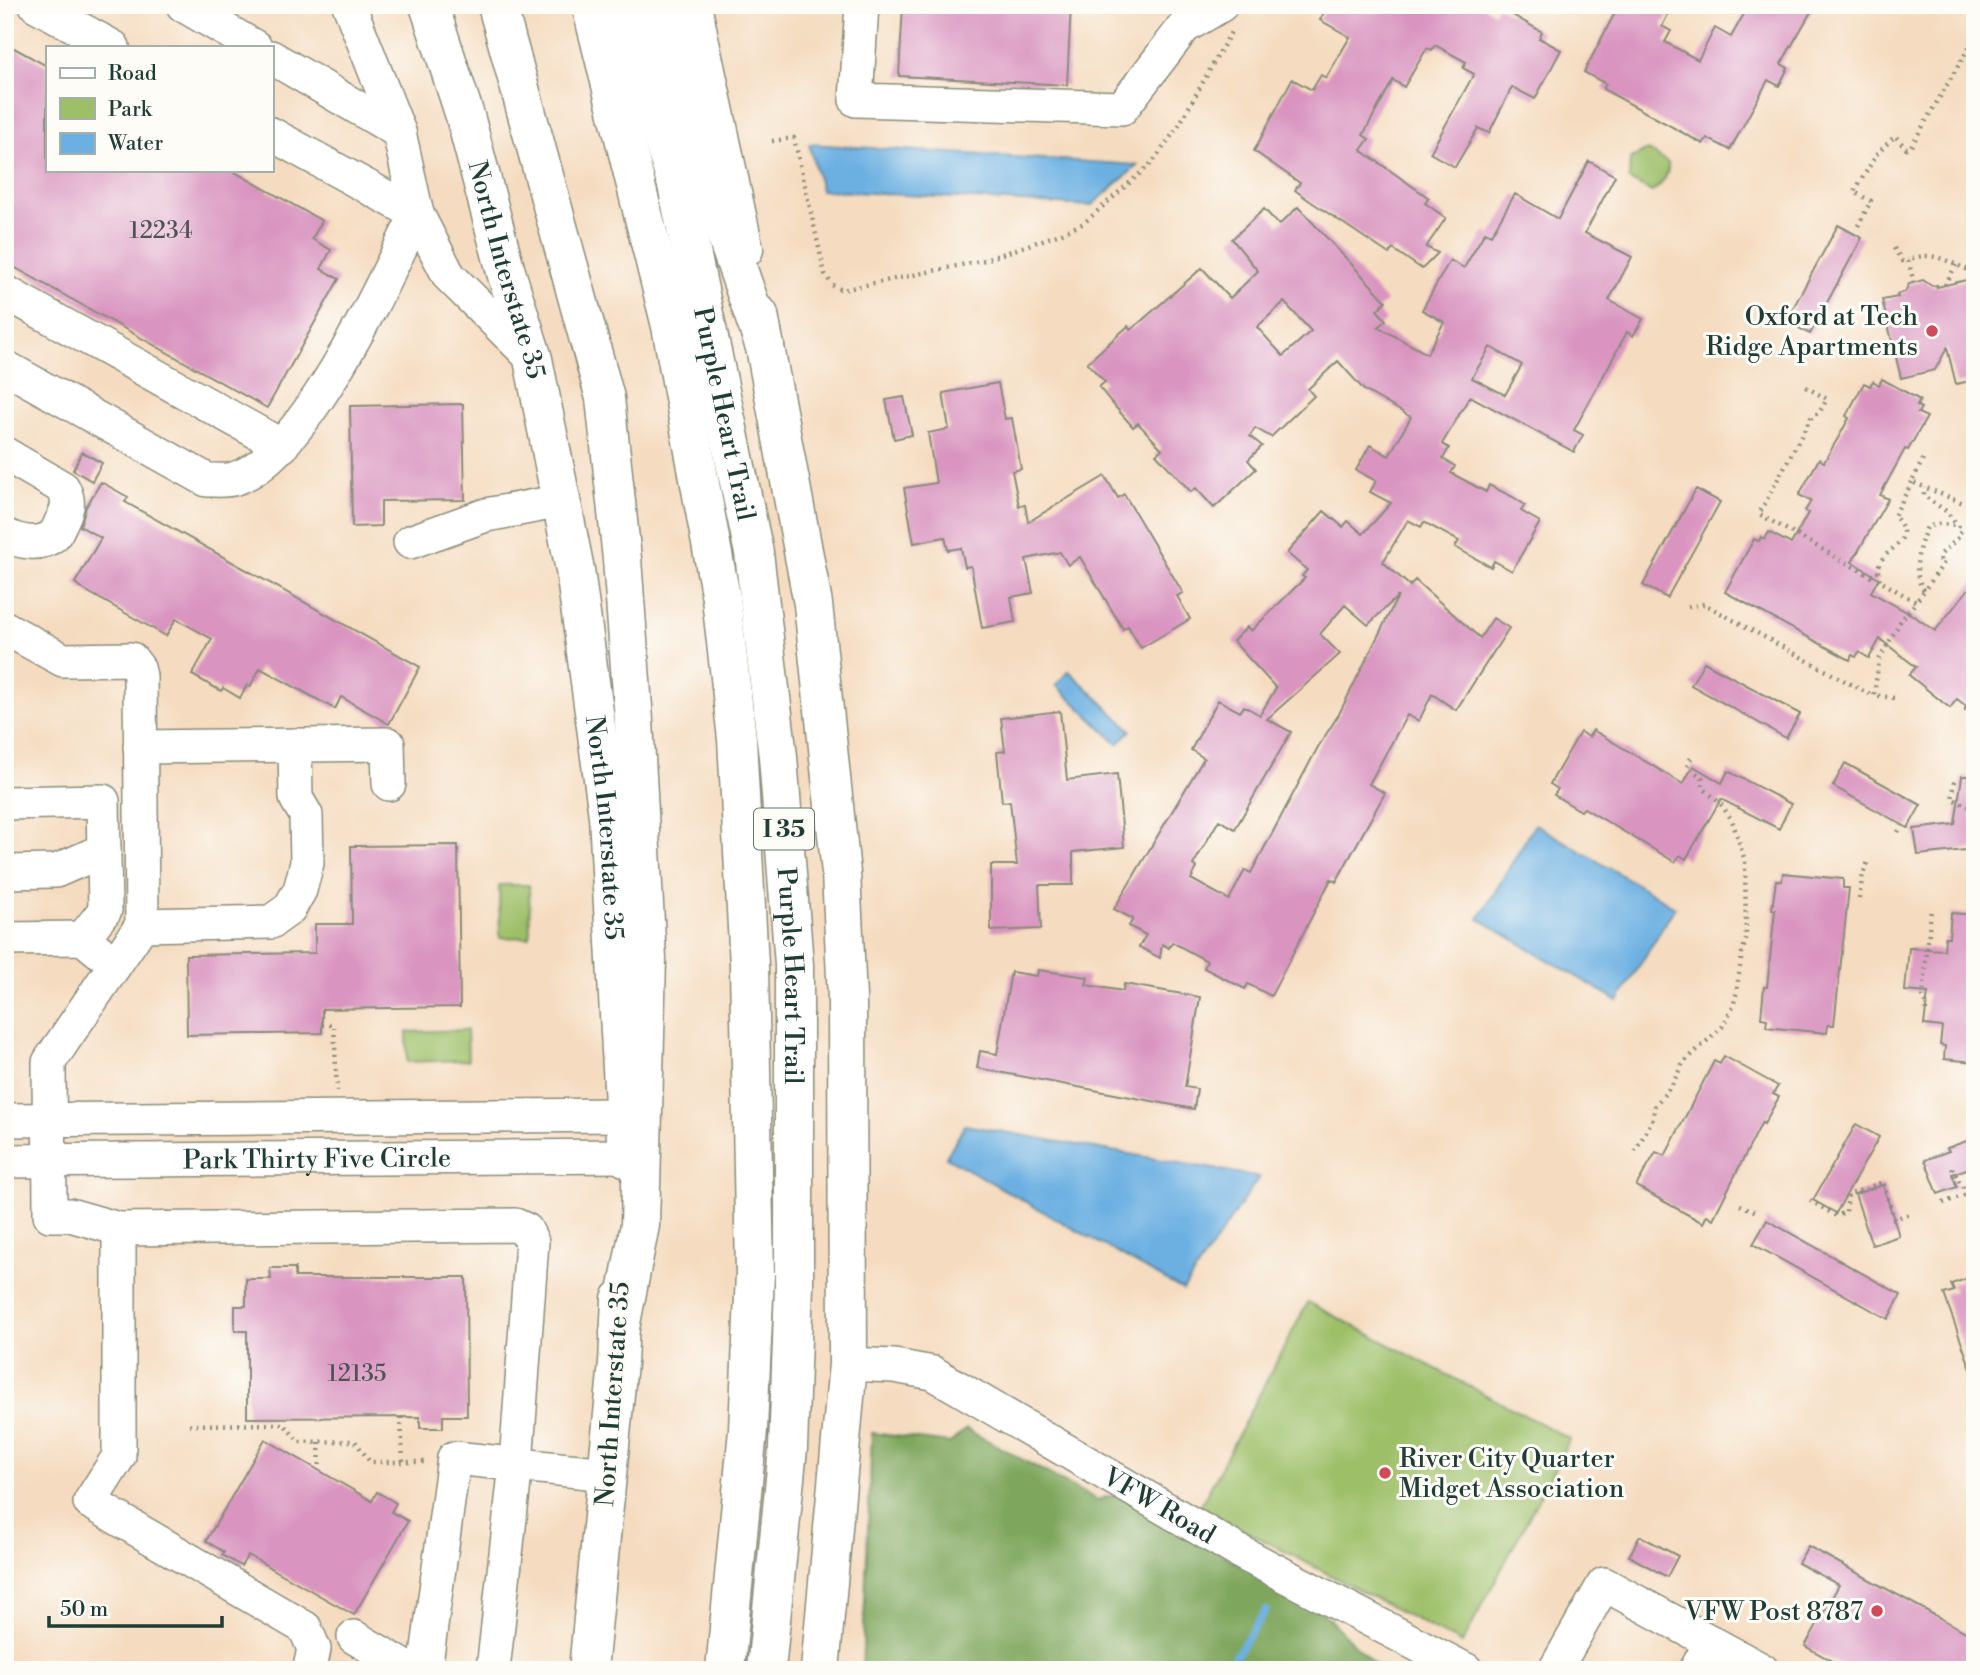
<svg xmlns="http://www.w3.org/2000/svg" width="1980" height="1675" viewBox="0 0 1980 1675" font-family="'Libre Bodoni',serif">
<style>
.green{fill:#9dbf68;stroke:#5e7e4e;stroke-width:2}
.forest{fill:#7ea65c;stroke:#4e7248;stroke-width:2}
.water{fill:#6cb0e2;stroke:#46768b;stroke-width:2}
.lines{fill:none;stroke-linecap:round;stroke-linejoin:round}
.stream{stroke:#6cb0e2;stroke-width:7}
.building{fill:#d994c0;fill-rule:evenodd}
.minor-casing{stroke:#8a8c7a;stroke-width:36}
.major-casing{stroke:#8a8c7a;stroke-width:41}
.highway-casing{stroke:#8a8c7a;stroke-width:41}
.path{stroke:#8a8c7a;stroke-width:4.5;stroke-dasharray:2 5;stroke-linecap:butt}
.minor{stroke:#fff;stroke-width:33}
.major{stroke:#fff;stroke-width:38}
.highway{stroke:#fff;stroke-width:38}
.poi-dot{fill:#d1495b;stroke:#fdfcf7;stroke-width:2.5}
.labels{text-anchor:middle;stroke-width:6;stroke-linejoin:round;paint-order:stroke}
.number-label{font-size:23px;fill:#4e5357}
.shield{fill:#fdfcf7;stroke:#62766e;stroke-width:2}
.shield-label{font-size:24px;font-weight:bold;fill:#1f3d34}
.street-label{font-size:26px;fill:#1f3d34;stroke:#fdfcf7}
.poi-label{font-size:26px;fill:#1f3d34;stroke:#fdfcf7;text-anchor:end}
</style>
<rect width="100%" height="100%" fill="#fdfcf7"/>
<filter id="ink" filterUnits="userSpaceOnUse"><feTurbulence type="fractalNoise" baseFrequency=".0143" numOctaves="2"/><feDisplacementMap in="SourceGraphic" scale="14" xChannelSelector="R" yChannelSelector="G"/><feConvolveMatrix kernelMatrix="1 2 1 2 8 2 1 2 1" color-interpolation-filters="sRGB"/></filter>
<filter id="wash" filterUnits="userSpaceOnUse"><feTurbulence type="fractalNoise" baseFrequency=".00686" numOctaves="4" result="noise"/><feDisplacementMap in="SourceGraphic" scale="28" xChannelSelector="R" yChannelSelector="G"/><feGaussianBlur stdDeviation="1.57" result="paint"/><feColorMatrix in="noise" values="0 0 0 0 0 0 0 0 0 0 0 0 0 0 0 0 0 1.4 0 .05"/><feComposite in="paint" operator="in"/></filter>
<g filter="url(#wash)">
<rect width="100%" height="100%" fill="#f5dbbf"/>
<!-- green -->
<g class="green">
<path d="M1648,150L1668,163C1669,176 1662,184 1652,192L1629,180L1630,159Z"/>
<polygon points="499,885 529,885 530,937 500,938"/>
<polygon points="467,1030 468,1060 407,1062 407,1032"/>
<polygon points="1308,1302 1570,1439 1462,1644 1200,1507"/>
</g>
<!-- forest -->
<polygon class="forest" points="966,1429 1097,1500 1117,1494 1322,1612 1376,1666 1390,1670 862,1670 872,1433 950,1443"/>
<!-- water -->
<g class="water">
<polygon points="809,144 1138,165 1091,206 821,190"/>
<polygon points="1069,671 1131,730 1118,744 1056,685"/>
<polygon points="1535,824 1675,907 1618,1001 1479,919"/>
<polygon points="965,1125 1259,1177 1183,1290 946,1157"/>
</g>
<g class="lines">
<!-- stream -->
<polyline class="stream" points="1233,1670 1233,1659 1266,1610"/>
</g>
<g id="blocks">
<!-- building -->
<g class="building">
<polygon points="903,5 1071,5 1067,85 899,76"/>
<polygon points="1328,5 1480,5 1494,12 1497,6 1542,32 1539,38 1561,50 1535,99 1512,87 1489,133 1478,128 1455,167 1430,153 1474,74 1463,68 1466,62 1435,45 1432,50 1427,48 1404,87 1393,80 1363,135 1369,139 1361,150 1429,198 1425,203 1446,218 1426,247 1438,253 1422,269 1393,249 1389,254 1307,199 1295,190 1300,183 1254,151 1292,79 1312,90 1321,75 1326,78 1350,37 1320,20"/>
<polygon points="1619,5 1673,5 1662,26 1671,31 1665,42 1698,60 1715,28 1731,37 1749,5 1815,5 1781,64 1788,68 1779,86 1768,80 1730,150 1707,138 1703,144 1603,89 1606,84 1584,72"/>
<polygon points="5,43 47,66 47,170 231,170 322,221 312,239 331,250 321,269 339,279 267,408 5,262"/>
<path d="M1589,161L1615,176L1585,233L1632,257L1609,300L1643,319L1633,336L1627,332L1574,430L1583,435L1574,452L1470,396L1442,444L1449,448L1443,459L1455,466L1451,473L1486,492L1489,485L1513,497L1525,505L1521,511L1540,522L1512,571L1494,561L1491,567L1455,547L1459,541L1424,522L1421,527L1408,520L1383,562L1410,586L1415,580L1480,638L1493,618L1509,628L1456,710L1432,694L1419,721L1407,715L1369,784L1385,793L1336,882L1331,879L1271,996L1248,984L1245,989L1204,968L1207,961L1172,942L1169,948L1162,944L1160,958L1139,947L1146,935L1129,926L1133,919L1114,909L1204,758L1191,750L1218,700L1240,712L1244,706L1260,715L1276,688L1233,641L1247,627L1251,631L1305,578L1302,576L1307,570L1287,553L1324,511L1343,527L1348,521L1363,534L1391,503L1370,492L1376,481L1356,470L1370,445L1389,456L1411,417L1364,390L1338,361L1308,389L1314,396L1271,437L1255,428L1250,436L1262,446L1248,460L1256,469L1214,508L1196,488L1191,492L1156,454L1162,449L1138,423L1133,427L1111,402L1099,387L1105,382L1087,363L1128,326L1131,330L1202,268L1230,298L1258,271L1232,239L1264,209L1279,225L1298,207L1386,301L1377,310L1386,320L1378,327L1427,354L1444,322L1422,310L1450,260L1464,268L1485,232L1491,235L1515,194L1558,219ZM1284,302L1311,331L1283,356L1257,327ZM1490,347L1522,365L1505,395L1472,378ZM1398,596L1339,714L1318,747L1251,873L1245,870L1229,900L1191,879L1197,868L1193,865L1219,820L1235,829L1291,732L1267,719L1340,654L1320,634L1345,605L1368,625Z"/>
<polygon points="1838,225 1862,238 1810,334 1786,321"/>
<polygon points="1975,278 1975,380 1956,384 1947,348 1935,370 1901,378 1882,300 1898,297 1897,294 1905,292 1909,284 1923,280 1932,286 1937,285 1937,287"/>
<polygon points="1882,379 1920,400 1917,406 1921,408 1918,413 1927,417 1908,450 1905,449 1880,495 1888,499 1852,562 1879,578 1871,592 1914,616 1935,631 1975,581 1975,713 1957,699 1950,708 1909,675 1916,667 1880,639 1869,658 1859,652 1856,657 1852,655 1850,660 1725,592 1754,539 1759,541 1761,537 1765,539 1769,532 1791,544 1808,513 1805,511 1811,501 1799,495 1819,459 1824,462 1842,431 1849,418 1846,416 1864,383 1870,386 1873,381 1879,385"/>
<polygon points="998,383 1005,419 1012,418 1021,469 1012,471 1019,506 1025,505 1028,522 1105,476 1118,498 1124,494 1183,593 1177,596 1190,619 1141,648 1128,626 1123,629 1080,557 1068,565 1060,552 1026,559 1033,593 1011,597 1015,622 982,628 971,566 965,567 961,548 948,550 945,537 914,543 904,488 936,483 928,433 949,429 943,393"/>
<polygon points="904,397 912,435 894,439 886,400"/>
<polygon points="463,404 465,500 381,501 381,526 352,527 350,406"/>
<polygon points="82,452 102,463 92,481 73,470"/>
<polygon points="101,482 128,497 125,502 420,667 389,724 341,697 335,709 260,668 250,687 247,685 240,698 223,688 221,691 192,675 212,639 176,619 166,636 81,588 75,583 101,538 80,526 86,507"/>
<polygon points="1696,489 1720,502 1667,598 1643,585"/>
<polygon points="1704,662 1800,714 1786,738 1691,685"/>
<polygon points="1060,711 1067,780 1117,774 1124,847 1073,852 1073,885 1039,885 1041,929 991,931 991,865 1017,865 1010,801 1002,802 997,752 1005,751 1001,718"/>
<polygon points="1593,730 1683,784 1693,766 1722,783 1728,771 1791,804 1779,829 1721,799 1686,859 1680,855 1675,862 1584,808 1581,811 1554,795 1558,789 1550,784 1580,732 1589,737"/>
<polygon points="1845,763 1921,805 1908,828 1833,786"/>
<polygon points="1962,776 1968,776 1975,849 1918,855 1914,829 1955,824"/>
<polygon points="458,845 460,1007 322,1009 322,1033 187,1035 186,955 315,953 315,924 352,924 351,846"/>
<polygon points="1783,873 1843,879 1843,888 1849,888 1834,1025 1828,1025 1827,1033 1766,1027 1767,1019 1761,1018 1764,987 1767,987 1775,910 1772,910 1776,880 1782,881"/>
<polygon points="1951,913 1975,915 1975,1062 1944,1059 1945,1046 1940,1045 1942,1027 1924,1025 1928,993 1905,991 1909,948 1944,950 1945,937 1949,937"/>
<polygon points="1038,970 1088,977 1086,985 1123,991 1124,984 1200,997 1185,1087 1197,1089 1194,1109 977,1068 980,1051 997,1054 1011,972 1037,976"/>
<polygon points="1724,1056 1778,1086 1773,1094 1779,1097 1764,1124 1762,1122 1713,1219 1707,1215 1703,1223 1636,1186 1656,1152 1665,1156 1714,1061 1720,1064"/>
<polygon points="1856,1124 1879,1137 1836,1213 1813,1200"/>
<polygon points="1975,1138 1975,1166 1952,1174 1957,1187 1938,1194 1925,1160 1949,1151 1947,1148"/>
<polygon points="1883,1185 1899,1236 1872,1245 1855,1194"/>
<polygon points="1767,1220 1901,1295 1888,1319 1753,1244"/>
<polygon points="270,1268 295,1268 295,1277 466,1277 467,1416 443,1416 443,1428 420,1428 420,1417 247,1418 247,1331 235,1331 235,1306 246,1306 246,1279 271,1279"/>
<polygon points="1975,1276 1975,1371 1972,1372 1944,1294 1954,1291 1951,1284"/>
<polygon points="265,1439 372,1501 377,1492 396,1503 391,1512 408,1521 354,1615 248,1555 241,1566 222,1555 224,1552 206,1541"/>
<polygon points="1640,1536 1678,1556 1667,1577 1629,1556"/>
<polygon points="1808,1546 1975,1637 1975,1670 1848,1670 1805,1646 1839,1585 1798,1563"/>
</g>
</g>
</g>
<g filter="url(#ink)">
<use href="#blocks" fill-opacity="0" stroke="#8a8c7a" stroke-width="2"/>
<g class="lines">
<defs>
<g id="minor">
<polyline points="36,5 113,47"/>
<polyline points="183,5 255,47"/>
<polyline points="349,5 399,132"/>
<polyline points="862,5 856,100 1122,108 1184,27 1221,5"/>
<polyline points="271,57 399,132 417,214 449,276 533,359"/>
<polyline points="271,134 417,214"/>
<polyline points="5,292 282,446"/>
<path d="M5,367L207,480C215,480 226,481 233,479C305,459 384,279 417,214"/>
<path d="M5,454L63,488C70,501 68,508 62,520C60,524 57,532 54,535C40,547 19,542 5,535"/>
<polyline points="410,542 486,515 562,501"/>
<polyline points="5,628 63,660 131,659 138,668 140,676 142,925 49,1062 50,1215 70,1215 119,1229 515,1225 526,1230 532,1242 516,1464 493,1670"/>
<polyline points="140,747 388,744 389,784"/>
<polyline points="5,803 103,801 105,910 83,938"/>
<polyline points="5,872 56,871 104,850"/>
<polyline points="142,925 271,922 289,909 300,890 307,863 306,815 296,798 295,745"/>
<polyline points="5,939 83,938 100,952"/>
<polyline points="5,1120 624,1115"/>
<path id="s1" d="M5,1161L627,1156"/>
<polyline points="119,1229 119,1456 90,1502 305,1628 314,1649 310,1668"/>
<path id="s2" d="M848,1364L894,1366L933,1373L1238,1551L1466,1670"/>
<polyline points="354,1637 410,1670"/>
<polyline points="425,1670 454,1458 607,1474"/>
<polyline points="1555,1670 1604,1584 1762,1670"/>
<polyline points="1696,1670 1711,1642"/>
</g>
<g id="major">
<path id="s3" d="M429,5L465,116L506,272L533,359L575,570L608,816L627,1158"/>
<polyline points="692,5 744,249"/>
<polyline points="759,315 813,604 841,873 847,998 848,1364 820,1670"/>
<polyline points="588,1670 618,1363 621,1299"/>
</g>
<g id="highway">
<polyline points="497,5 605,398 622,559 634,721 647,959 640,1225 619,1333"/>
<polyline points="591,5 671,326 721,598 737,739 749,965 755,1274 748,1430 725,1670"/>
<path id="s4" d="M622,5L677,185L754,553L778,757L794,965V1286L788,1448L766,1670"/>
<polyline points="654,5 672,60 699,158 765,347"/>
</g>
</defs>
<!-- minor casing -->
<use href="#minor" class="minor-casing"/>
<!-- major casing -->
<use href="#major" class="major-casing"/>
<!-- highway casing -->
<use href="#highway" class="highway-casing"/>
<!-- path -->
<g class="path">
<polyline points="772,141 794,138 825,274 832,285 842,290 985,260 1060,234 1084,223 1153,162 1179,125 1231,32"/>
<polyline points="1858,226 1871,201 1854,192 1877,154 1895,136 1906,148 1910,148 1975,37"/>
<polyline points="1894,248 1902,261 1908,260"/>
<polyline points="1975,258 1968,270 1975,274"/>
<path d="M1914,283L1908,260C1931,250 1947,261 1968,270"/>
<polyline points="1945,285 1956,265"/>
<polyline points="1806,387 1827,399 1819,413 1812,416 1759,514 1879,581"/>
<polyline points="1923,459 1912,482 1975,508"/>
<path d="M1912,482L1894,516C1921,543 1880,548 1878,569C1878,573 1879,577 1880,581L1916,602L1944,563L1940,560L1941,554L1959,537L1961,529L1946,511L1924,496V487"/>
<path d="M1924,590C1911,573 1919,545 1927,527L1938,524L1958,525"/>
<polyline points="1688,607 1704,604 1865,692 1874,695"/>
<polyline points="1894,698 1874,695 1879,660 1900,622 1916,602"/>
<polyline points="1964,709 1975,710"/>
<polyline points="1955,781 1952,799 1975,809"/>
<polyline points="1898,832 1902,825"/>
<polyline points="1859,899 1863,874 1868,862"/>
<polyline points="1926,1011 1926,1003 1923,997 1931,909"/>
<polyline points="322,1025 334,1025 337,1091"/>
<polyline points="1635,1151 1652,1121 1655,1106 1672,1085 1683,1063 1722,1027 1733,1007 1736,995 1742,953 1746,940 1745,861 1732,820 1720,803 1704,789 1702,777 1687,767 1691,758"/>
<polyline points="1952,1168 1967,1194"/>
<polyline points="1810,1200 1836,1216 1846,1212 1848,1195 1883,1182 1894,1219 1910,1214"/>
<polyline points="1943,1203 1975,1191"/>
<polyline points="1740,1205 1759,1213"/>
<polyline points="401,1417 403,1462"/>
<polyline points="189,1425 284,1424 299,1442 355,1441 370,1462 428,1462"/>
<polyline points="319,1442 320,1471"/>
</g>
<!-- minor -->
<use href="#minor" class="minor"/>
<!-- major -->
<use href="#major" class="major"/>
<!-- highway -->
<use href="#highway" class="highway"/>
</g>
</g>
<!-- markers -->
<g class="poi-dot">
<circle cx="1932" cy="331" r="7"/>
<circle cx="1385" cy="1473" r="7"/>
<circle cx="1877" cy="1611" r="7"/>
</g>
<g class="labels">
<!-- number labels -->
<g class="number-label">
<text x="161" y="238">12234</text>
<text x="357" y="1381">12135</text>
</g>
<!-- shield labels -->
<rect class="shield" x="754" y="808.5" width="60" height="41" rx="5"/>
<g class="shield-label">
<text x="784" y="837">I 35</text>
</g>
<!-- street labels -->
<g class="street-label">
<text dy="9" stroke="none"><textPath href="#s3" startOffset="276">North Interstate 35</textPath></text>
<text dy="9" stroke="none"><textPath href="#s4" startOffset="422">Purple Heart Trail</textPath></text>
<text dy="9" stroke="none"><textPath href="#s3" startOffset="844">North Interstate 35</textPath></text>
<text dy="9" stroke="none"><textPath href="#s4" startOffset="989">Purple Heart Trail</textPath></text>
<text dy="9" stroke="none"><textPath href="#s1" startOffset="312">Park Thirty Five Circle</textPath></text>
<text transform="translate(612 1394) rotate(-86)" y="9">North Interstate 35</text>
<text dy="9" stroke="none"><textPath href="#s2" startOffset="348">VFW Road</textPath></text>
</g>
<!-- poi labels -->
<g class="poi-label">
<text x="1918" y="325">Oxford at Tech<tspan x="1918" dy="30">Ridge Apartments</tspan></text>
<text x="1399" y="1467" text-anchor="start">River City Quarter<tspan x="1399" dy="30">Midget Association</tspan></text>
<text x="1863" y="1620">VFW Post 8787</text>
</g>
</g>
<!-- margin -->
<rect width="1980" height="1675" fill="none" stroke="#fdfcf7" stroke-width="28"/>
<!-- legend -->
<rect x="46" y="46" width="228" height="126" fill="#fdfcf7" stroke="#a4b0a9" stroke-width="2"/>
<rect x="60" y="68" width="35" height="10" fill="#ffffff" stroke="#a4b0a9" stroke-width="2"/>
<text x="108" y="80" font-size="21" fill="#1f3d34">Road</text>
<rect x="60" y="98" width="35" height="21" fill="#9dbf68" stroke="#a4b0a9" stroke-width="2"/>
<text x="108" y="116" font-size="21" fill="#1f3d34">Park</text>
<rect x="60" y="133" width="35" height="21" fill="#6cb0e2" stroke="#a4b0a9" stroke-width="2"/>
<text x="108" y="150" font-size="21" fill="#1f3d34">Water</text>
<!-- scale -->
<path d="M49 1616v10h173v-10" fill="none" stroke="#1f3d34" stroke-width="3.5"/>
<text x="60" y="1616" font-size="21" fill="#1f3d34" stroke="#fdfcf7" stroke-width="5" paint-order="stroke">50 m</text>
</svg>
